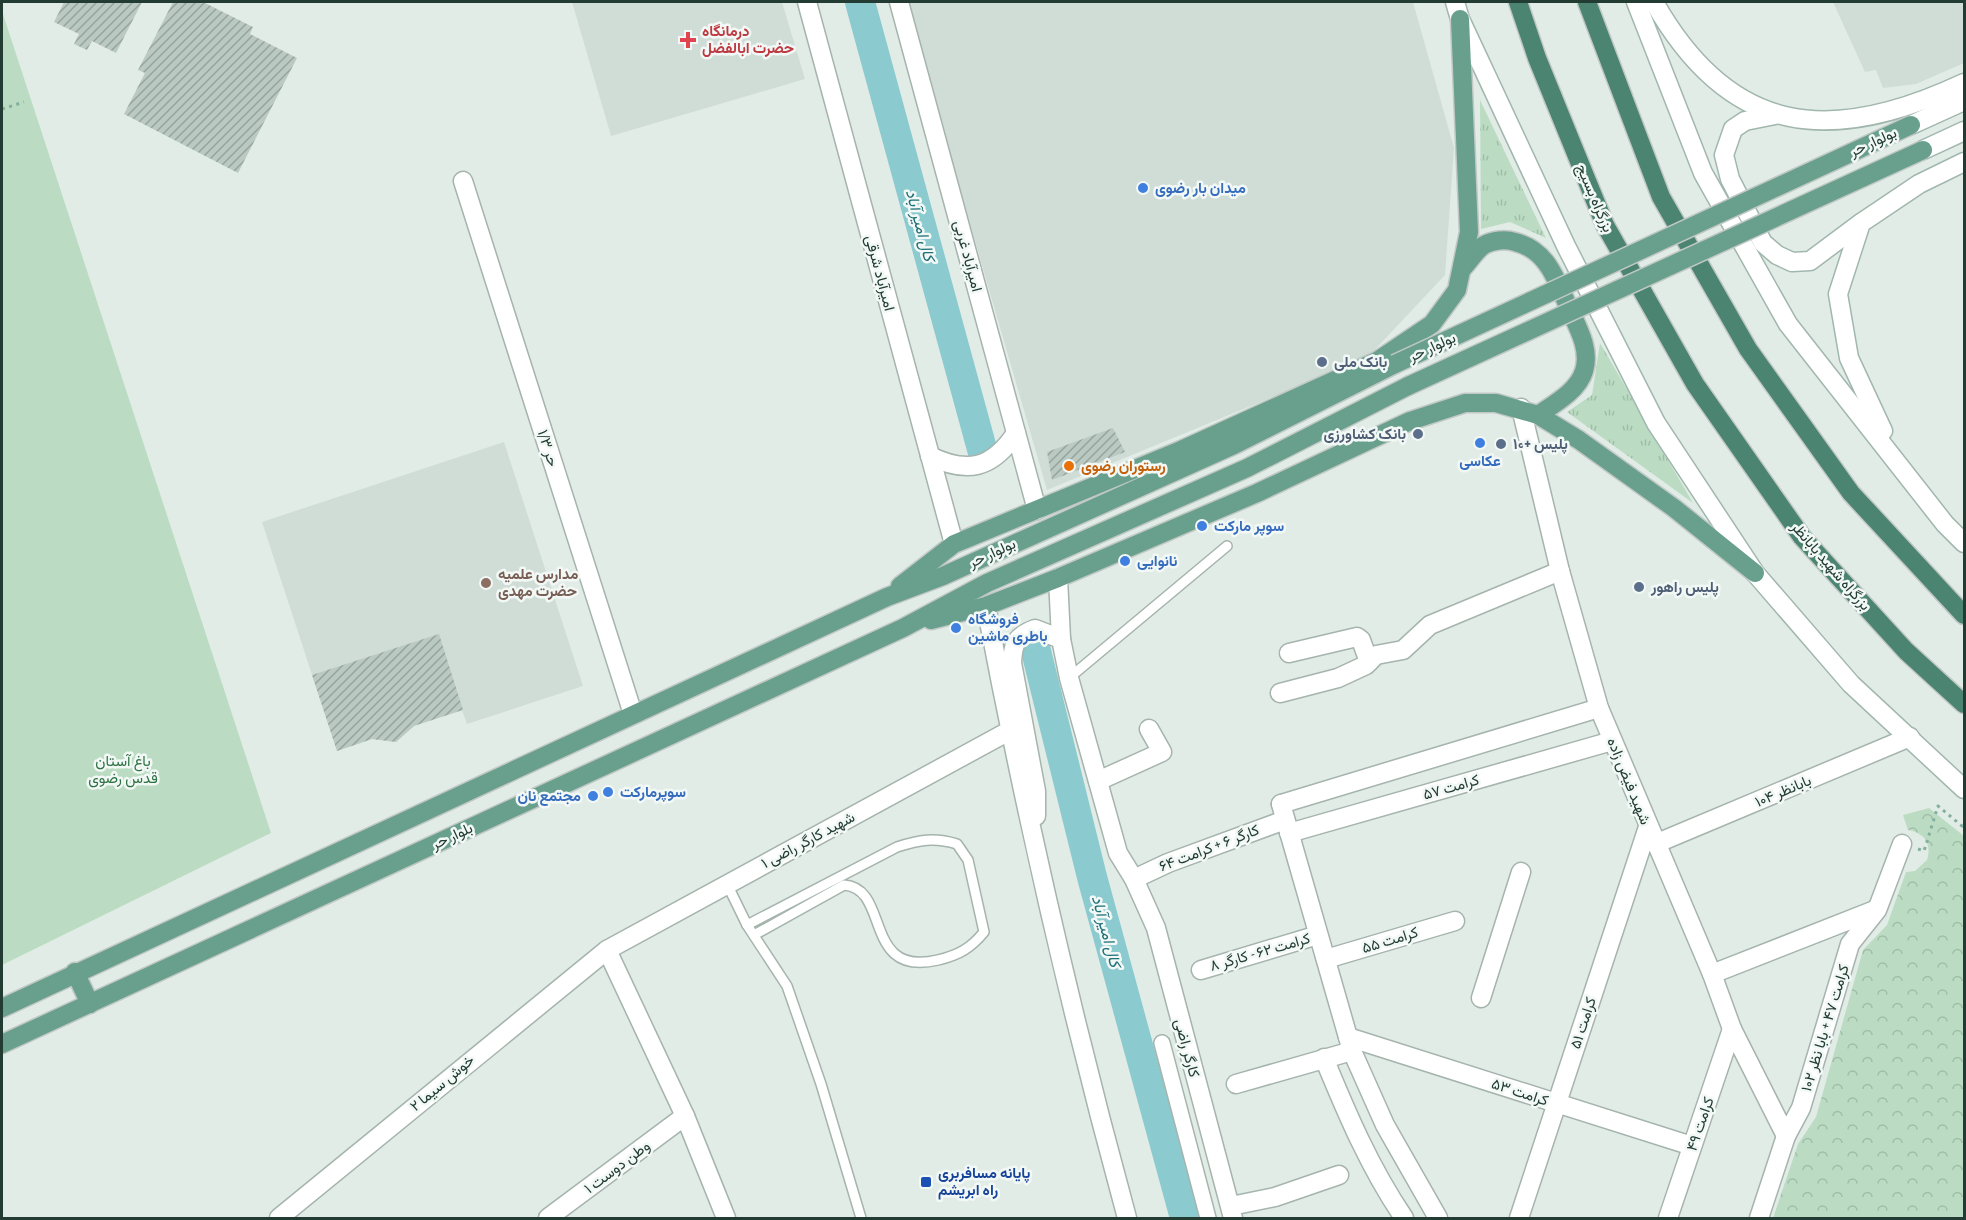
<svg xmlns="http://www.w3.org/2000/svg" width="1966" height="1220" viewBox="0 0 1966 1220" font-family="'PT Sans Narrow',Vazirmatn,sans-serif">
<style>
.built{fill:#d0dcd6}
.grass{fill:url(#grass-tufts)}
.park{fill:url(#park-crowns)}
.garden{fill:#bbdcc2}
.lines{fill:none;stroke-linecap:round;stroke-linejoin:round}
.river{stroke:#8bcacf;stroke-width:30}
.building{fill:url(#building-hatch)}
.service-casing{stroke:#a5b4ad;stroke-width:12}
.pedestrian-casing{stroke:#a5b4ad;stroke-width:18}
.minor-casing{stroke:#a5b4ad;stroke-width:21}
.tertiary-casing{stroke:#a5b4ad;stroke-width:21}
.secondary-casing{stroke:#a1b7ae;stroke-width:21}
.primary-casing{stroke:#c1c8c6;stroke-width:21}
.trunk-casing{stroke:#c1c8c6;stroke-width:21}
.path{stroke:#83af9e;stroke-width:3;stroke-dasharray:3 4.5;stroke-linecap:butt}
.service{stroke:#fff;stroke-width:9}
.pedestrian{stroke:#fff;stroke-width:15}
.minor{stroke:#fff;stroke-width:18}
.tertiary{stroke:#fff;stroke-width:18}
.secondary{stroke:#fff;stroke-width:18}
.primary{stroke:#68a08d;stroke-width:18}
.trunk{stroke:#4c8472;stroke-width:18}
.primary-bridge-casing{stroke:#c1c8c6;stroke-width:21;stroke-linecap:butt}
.primary-bridge{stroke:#68a08d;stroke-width:18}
.health-dot{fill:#e0444e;stroke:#f2f8f5;stroke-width:2}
.shop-dot{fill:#3f7fe0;stroke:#f2f8f5;stroke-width:2}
.service-dot{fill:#5c6f8a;stroke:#f2f8f5;stroke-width:2}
.food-dot{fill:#e8710a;stroke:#f2f8f5;stroke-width:2}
.education-dot{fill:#8d6e63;stroke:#f2f8f5;stroke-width:2}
.transit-dot{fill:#1a4fb4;stroke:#f2f8f5;stroke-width:2}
.labels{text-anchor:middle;stroke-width:5;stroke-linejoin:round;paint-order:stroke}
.health-label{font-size:15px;font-weight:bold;fill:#be3a42;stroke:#f2f8f5;text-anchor:start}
.street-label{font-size:15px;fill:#223c33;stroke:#f2f8f5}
.shop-label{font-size:15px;font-weight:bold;fill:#366cbe;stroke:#f2f8f5;text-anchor:start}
.service-label{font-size:15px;font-weight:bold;fill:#4e5e75;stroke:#f2f8f5;text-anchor:start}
.food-label{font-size:15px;font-weight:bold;fill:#c56008;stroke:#f2f8f5;text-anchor:start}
.education-label{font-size:15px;font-weight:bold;fill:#785e54;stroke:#f2f8f5;text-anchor:start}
.park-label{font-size:15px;fill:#2e7243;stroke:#f2f8f5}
.transit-label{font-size:15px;font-weight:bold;fill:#164399;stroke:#f2f8f5;text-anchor:start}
.water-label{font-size:16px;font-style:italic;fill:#1e6f77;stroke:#f2f8f5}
</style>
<defs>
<pattern id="grass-tufts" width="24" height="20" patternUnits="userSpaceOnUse" patternTransform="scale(1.5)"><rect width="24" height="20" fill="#bbdcc2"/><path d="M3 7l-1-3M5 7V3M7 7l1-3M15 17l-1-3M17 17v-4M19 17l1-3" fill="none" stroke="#a0bea7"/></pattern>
<pattern id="park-crowns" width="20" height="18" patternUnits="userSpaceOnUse" patternTransform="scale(1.5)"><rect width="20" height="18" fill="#bbdcc2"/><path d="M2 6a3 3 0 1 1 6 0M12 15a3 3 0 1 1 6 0" fill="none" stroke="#a0bea7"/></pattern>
<pattern id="building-hatch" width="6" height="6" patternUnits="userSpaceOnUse" patternTransform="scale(1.5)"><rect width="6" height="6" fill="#bac9c2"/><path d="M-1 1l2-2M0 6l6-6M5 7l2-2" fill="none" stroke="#97a49e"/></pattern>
</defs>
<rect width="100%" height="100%" fill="#e2ece7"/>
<!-- built -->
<g class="built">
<polygon points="572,2 782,2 805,79 611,136"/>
<polygon points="906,2 1413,2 1454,148 1445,275 1367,358 1047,490"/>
<polygon points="1833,2 1964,2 1964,63 1916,84 1883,88 1876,70 1865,72"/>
<polygon points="504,442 583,686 467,724 462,710 415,725 396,742 372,739 337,751 262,522"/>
</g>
<!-- grass -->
<g class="grass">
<polygon points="1480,100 1546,238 1510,222 1481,229"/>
<polygon points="1600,343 1693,503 1567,412 1592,395"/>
</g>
<!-- park -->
<path class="park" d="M1929,808L1964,836V1218H1773L1798,1144L1816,1117L1863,950L1887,925L1906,872L1915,871L1927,860C1932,844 1925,833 1908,830L1903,815Z"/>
<!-- garden -->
<polygon class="garden" points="2,11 271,833 2,965"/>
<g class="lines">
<!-- river -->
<g class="river">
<polyline points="860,2 982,449"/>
<polyline points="1034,643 1092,877 1185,1218"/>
</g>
</g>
<!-- building -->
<g class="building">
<polygon points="64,2 142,2 116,53 92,41 87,50 74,44 79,34 54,22"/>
<polygon points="173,2 203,2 253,27 250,34 297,58 238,173 124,114 145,73 138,70"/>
<polygon points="1113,428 1125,452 1052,480 1047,452"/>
<polygon points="439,634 463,710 414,726 396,742 372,739 337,751 312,675"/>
</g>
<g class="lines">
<defs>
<g id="service">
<polyline points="1069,678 1227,546"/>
<polyline points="727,884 747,925 787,986 821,1084 861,1218"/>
<path d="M747,925L897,847C919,840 934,837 957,844L968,860L984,932C971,948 959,955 938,960C862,978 891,888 844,885L754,935"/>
</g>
<polyline id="pedestrian" points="1162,1043 1208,1218"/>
<g id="minor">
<polyline points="807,2 954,544"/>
<polyline points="899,2 1037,510"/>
<polyline points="463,181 633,714"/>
<polyline points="1521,408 1560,571 1599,708 1712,974 1732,1029 1786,1136"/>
<path d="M930,456C967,474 992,469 1016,433"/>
<polyline points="1289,653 1357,637 1361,640 1369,662"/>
<polyline points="1280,693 1338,678 1366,665 1376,655 1403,650 1430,625 1560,571"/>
<polyline points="1098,781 1162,752 1149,729"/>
<polyline points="1281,804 1599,708"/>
<polyline points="1289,833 1612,741"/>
<polyline points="1655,844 1910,737"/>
<polyline points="1134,879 1168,863 1285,820"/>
<polyline points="607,950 685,1116 726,1218"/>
<polyline points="1326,959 1455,921"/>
<polyline points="1201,970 1318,935"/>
<polyline points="1712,974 1875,910"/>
<polyline points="1481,998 1521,872"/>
<polyline points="1348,1037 1692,1146"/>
<polyline points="1236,1084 1352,1051"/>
<polyline points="1231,1206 1275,1197 1339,1175"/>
<polyline points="279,1218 607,950 1009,731"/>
<polyline points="548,1218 685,1116"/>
<polyline points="1519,1218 1648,827"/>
<polyline points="1668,1218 1732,1029"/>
<polyline points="1759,1218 1786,1136 1801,1108 1850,944 1877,910 1902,844"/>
</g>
<g id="tertiary">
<polyline points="1058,578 1061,639 1069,678 1118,853 1134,879 1156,928 1233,1218"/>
<path d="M986,606C1025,812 1072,1017 1127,1218"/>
<polyline points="1281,804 1352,1051 1385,1125 1438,1218"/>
<path d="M1036,816V791L1012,663C1013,643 1016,636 1035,629L1061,639"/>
<path d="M1324,1058C1347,1114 1370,1168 1404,1218"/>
</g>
<g id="secondary">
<polyline points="1455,2 1460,19 1566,246 1656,423 1755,573 1851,684 1964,789"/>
<polyline points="1636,2 1703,173 1788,324 1945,524 1964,543"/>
<path d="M1654,2C1731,138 1832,145 1964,83"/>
<polyline points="1775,115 1745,121 1733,129 1724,155 1730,179 1763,243 1777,255 1792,262 1810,261 1861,223"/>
<polyline points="1911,125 1964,101"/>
<polyline points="1923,150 1964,131"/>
<polyline points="1883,431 1849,358 1838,294 1861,223 1919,184 1964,162"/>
</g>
<g id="primary">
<path d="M1462,269C1469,262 1476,250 1484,245C1493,240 1506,239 1515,242C1547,250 1556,279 1568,306C1577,326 1591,349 1584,371C1578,391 1554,404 1538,415"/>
<polyline points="900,586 954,544 1181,450 1377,361 1432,324 1457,290 1469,232 1460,19"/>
<polyline points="931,620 986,606 1058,578 1257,493 1410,421 1465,403 1496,403 1538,415 1579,440 1674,508 1755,573"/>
<polyline points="75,972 90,1004"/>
<polyline points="2,1008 887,597 943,576 1234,445 1395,364"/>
<polyline points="2,1044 903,628 987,583 1247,468 1408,386"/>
</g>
<g id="trunk">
<polyline points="1518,2 1537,58 1605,225 1695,384 1802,537 1906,651 1964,704"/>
<polyline points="1587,2 1661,197 1748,349 1851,493 1964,615"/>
</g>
</defs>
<!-- service casing -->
<use href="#service" class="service-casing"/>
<!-- pedestrian casing -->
<use href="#pedestrian" class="pedestrian-casing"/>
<!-- minor casing -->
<use href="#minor" class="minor-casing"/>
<!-- tertiary casing -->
<use href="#tertiary" class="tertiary-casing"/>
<!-- secondary casing -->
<use href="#secondary" class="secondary-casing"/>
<!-- primary casing -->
<use href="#primary" class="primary-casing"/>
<!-- trunk casing -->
<use href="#trunk" class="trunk-casing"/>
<!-- path -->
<g class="path">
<polyline points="2,109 24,102"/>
<polyline points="1918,849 1924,851 1938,806 1962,826 1964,823"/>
</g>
<!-- service -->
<use href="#service" class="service"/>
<!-- pedestrian -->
<use href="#pedestrian" class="pedestrian"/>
<!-- minor -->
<use href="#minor" class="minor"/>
<!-- tertiary -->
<use href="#tertiary" class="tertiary"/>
<!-- secondary -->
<use href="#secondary" class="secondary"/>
<!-- primary -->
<use href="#primary" class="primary"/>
<!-- trunk -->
<use href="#trunk" class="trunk"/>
<defs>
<g id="primary-bridge">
<polyline points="1395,364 1911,125"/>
<polyline points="1408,386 1923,150"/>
</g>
</defs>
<!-- primary-bridge casing -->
<use href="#primary-bridge" class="primary-bridge-casing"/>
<!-- primary-bridge -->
<use href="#primary-bridge" class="primary-bridge"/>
</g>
<!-- markers -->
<path class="health-dot" d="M685 31h6v6h6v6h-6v6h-6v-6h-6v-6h6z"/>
<g class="shop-dot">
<circle cx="1143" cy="188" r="6"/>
<circle cx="1480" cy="443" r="6"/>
<circle cx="1202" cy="526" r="6"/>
<circle cx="1125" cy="561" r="6"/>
<circle cx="956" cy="628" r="6"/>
<circle cx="608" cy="792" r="6"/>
<circle cx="593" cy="796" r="6"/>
</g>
<g class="service-dot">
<circle cx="1322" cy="362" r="6"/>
<circle cx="1418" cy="434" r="6"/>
<circle cx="1501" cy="444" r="6"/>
<circle cx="1639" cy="587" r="6"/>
</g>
<circle class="food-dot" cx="1069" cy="466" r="6"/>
<circle class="education-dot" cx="486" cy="583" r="6"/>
<rect class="transit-dot" x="920" y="1176" width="12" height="12" rx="3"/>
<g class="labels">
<!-- health labels -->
<g class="health-label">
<text x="702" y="36">درمانگاه<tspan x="702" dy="17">حضرت ابالفضل</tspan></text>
</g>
<!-- street labels -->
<g class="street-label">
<text transform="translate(1873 142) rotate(-25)" y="5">بولوار حر</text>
<text transform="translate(1595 198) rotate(67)" y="5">بزرگراه بسیج</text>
<text transform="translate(968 256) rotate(75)" y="5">امیرآباد غربی</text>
<text transform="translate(880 273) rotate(75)" y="5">امیرآباد شرقی</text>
<text transform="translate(1432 347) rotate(-25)" y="5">بولوار حر</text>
<text transform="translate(548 448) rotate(72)" y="5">حر ۱/۳</text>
<text transform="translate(992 553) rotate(-25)" y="5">بولوار حر</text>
<text transform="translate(1831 566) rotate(49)" y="5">بزرگراه شهید بابانظر</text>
<text transform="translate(1629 781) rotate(68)" y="5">شهید فیض زاده</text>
<text transform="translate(1451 787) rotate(-16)" y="5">کرامت ۵۷</text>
<text transform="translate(1783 791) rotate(-23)" y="5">بابانظر ۱۰۴</text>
<text transform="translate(452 836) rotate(-25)" y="5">بلوار حر</text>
<text transform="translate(808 840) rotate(-28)" y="5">شهید کارگر راضی ۱</text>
<text transform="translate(1209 848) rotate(-21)" y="5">کارگر ۶ + کرامت ۶۴</text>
<text transform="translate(1390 940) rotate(-17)" y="5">کرامت ۵۵</text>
<text transform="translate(1260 952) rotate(-16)" y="5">کرامت ۶۲ - کارگر ۸</text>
<text transform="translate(1583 1023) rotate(-72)" y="5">کرامت ۵۱</text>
<text transform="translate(1825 1028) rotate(-73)" y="5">کرامت ۴۷ + بابا نظر ۱۰۲</text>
<text transform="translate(1187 1048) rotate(75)" y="5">کارگر راضی</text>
<text transform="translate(442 1083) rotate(-40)" y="5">خوش سیما ۲</text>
<text transform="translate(1520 1092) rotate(18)" y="5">کرامت ۵۳</text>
<text transform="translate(1700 1124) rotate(-71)" y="5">کرامت ۴۹</text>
<text transform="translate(617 1167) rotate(-37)" y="5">وطن دوست ۱</text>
</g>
<!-- shop labels -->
<g class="shop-label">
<text x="1155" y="193">میدان بار رضوی</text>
<text x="1480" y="466" text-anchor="middle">عکاسی</text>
<text x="1214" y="531">سوپر مارکت</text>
<text x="1137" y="566">نانوایی</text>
<text x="968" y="624">فروشگاه<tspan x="968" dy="17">باطری ماشین</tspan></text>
<text x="620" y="797">سوپرمارکت</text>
<text x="581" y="801" text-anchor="end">مجتمع نان</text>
</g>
<!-- service labels -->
<g class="service-label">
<text x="1334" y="367">بانک ملی</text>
<text x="1406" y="439" text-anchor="end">بانک کشاورزی</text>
<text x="1513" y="449">پلیس +۱۰</text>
<text x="1651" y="592">پلیس راهور</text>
</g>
<!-- food labels -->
<g class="food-label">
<text x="1081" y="471">رستوران رضوی</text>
</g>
<!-- education labels -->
<g class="education-label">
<text x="498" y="579">مدارس علمیه<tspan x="498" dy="17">حضرت مهدی</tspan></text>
</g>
<!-- park labels -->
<g class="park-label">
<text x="123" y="766">باغ آستان<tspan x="123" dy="17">قدس رضوی</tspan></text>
</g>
<!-- transit labels -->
<g class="transit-label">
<text x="938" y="1178">پایانه مسافربری<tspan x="938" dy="17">راه ابریشم</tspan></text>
</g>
<!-- water labels -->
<g class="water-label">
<text transform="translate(921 225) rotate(75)" y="6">کال امیر آباد</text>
<text transform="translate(1107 931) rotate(75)" y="6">کال امیر آباد</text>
</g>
</g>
<!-- border -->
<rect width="1966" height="1220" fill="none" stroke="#223c33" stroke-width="6"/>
</svg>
